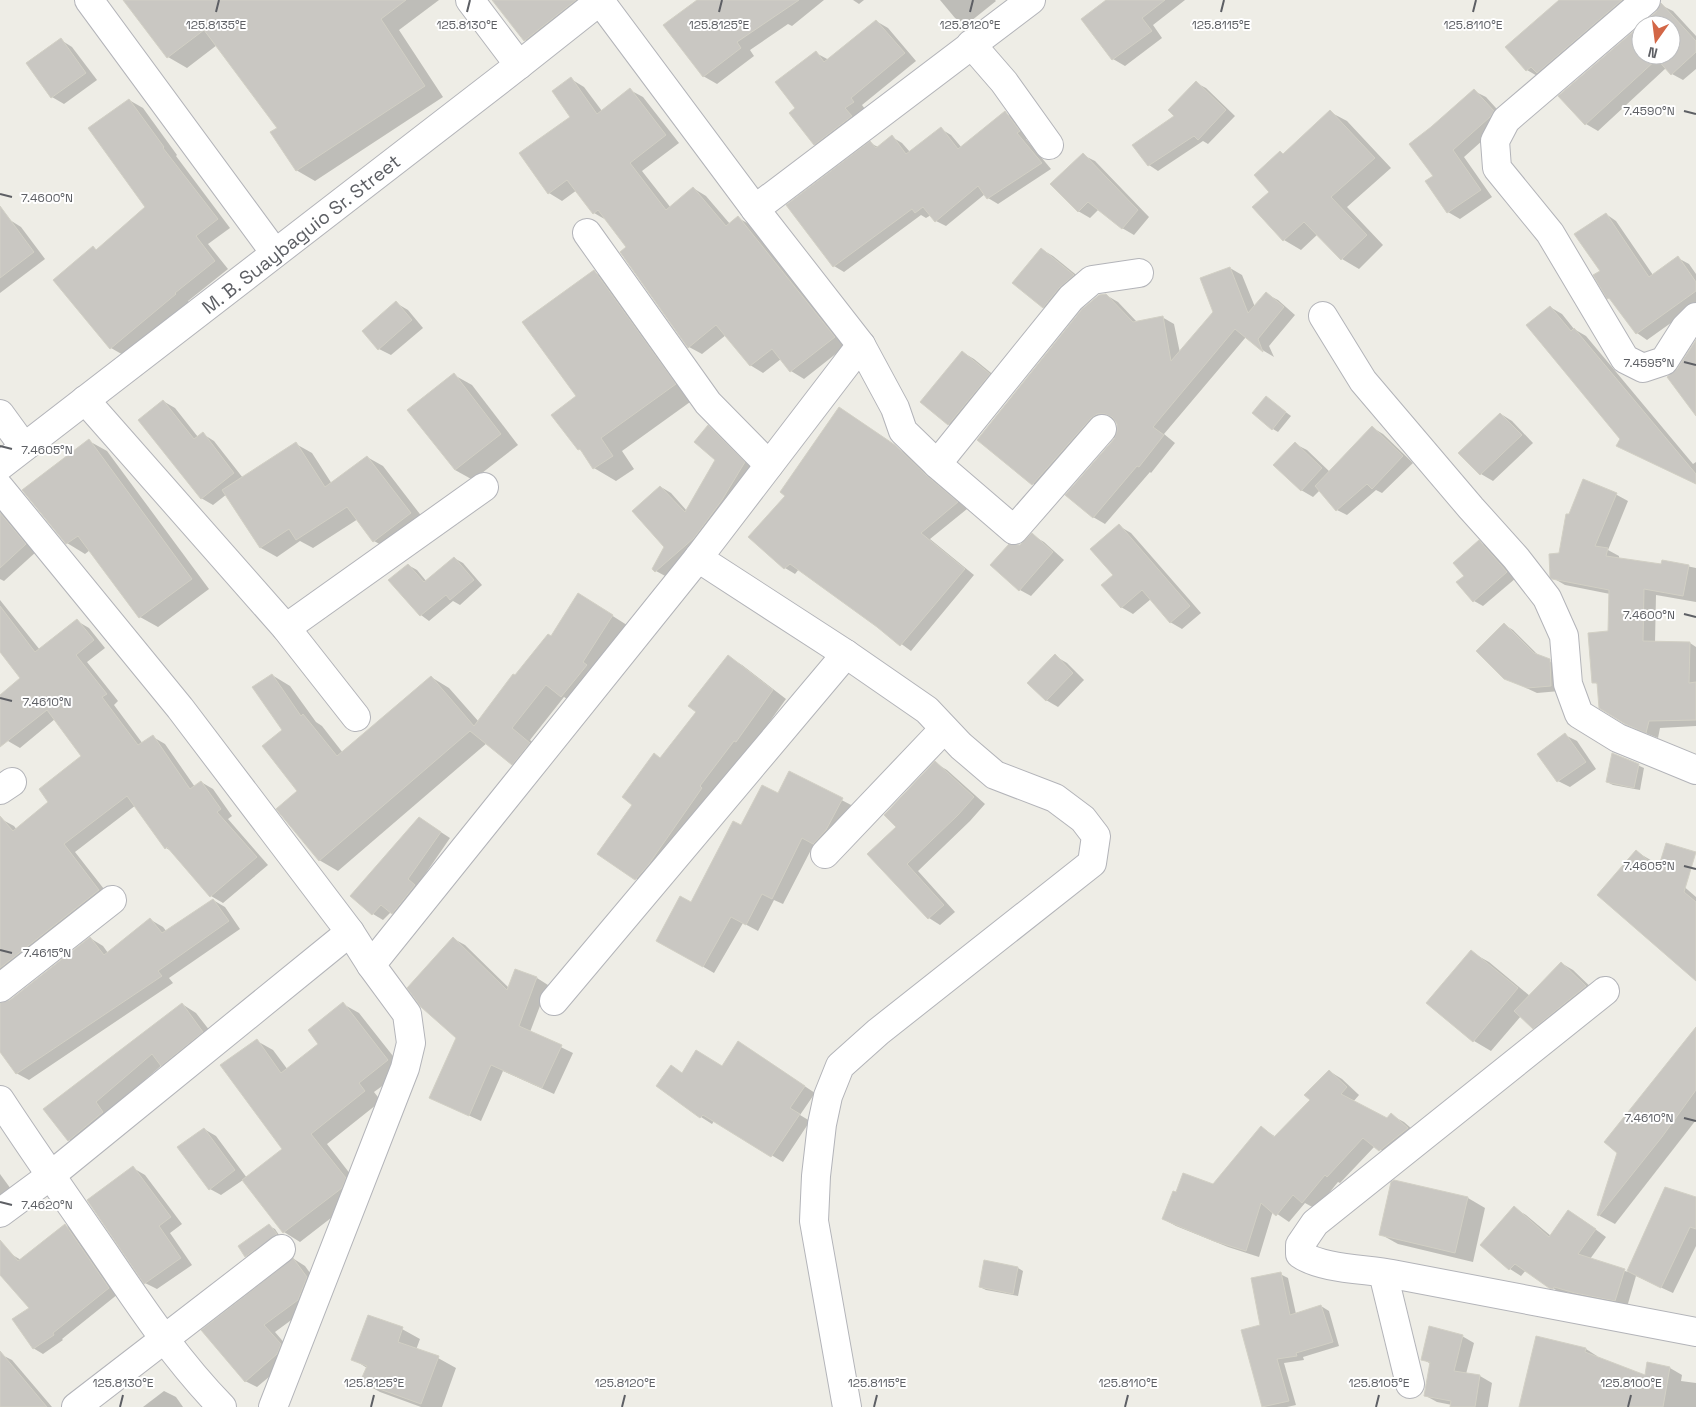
<svg xmlns="http://www.w3.org/2000/svg" width="1696" height="1407" viewBox="0 0 1696 1407" font-family="'Space Grotesk',sans-serif">
<style>
.shadow{fill:#0003}
.building{fill:#c9c7c2;stroke:#d2d0c5;fill-rule:evenodd}
.lines{fill:none;stroke-linecap:round;stroke-linejoin:round}
.minor-casing{stroke:#b3b4b9;stroke-width:30}
.minor{stroke:#fff;stroke-width:28}
.ticks{fill:none;stroke:#5d5f64;stroke-width:2}
.labels{text-anchor:middle;stroke-width:4;stroke-linejoin:round;paint-order:stroke}
.street-label{font-size:19px;fill:#5d5f64;stroke:#fff}
.ticks-label{font-size:12px;text-anchor:middle;fill:#5d5f64;stroke:#fff;stroke-width:4;stroke-linejoin:round;paint-order:stroke}
</style>
<rect width="100%" height="100%" fill="#eeede6"/>
<!-- shadow -->
<g class="shadow">
<polygon points="143,0 439,0 399,30 443,97 315,181 296,170 279,128 217,45 187,68 168,57"/>
<polygon points="494,0 584,0 543,50 525,40"/>
<polygon points="699,0 824,0 792,26 788,24 750,50 754,56 717,84 703,76"/>
<polygon points="853,0 864,0 859,4"/>
<polygon points="940,0 995,0 996,1 966,25 955,18"/>
<polygon points="1108,0 1185,0 1153,25 1162,38 1125,66 1113,59 1083,19"/>
<polygon points="1561,0 1641,0 1539,77 1527,70 1507,47"/>
<polygon points="1661,5 1673,11 1696,36 1696,69 1683,80 1672,74 1666,68 1598,131 1586,124 1560,96 1641,27 1641,55 1671,55 1671,25 1643,25 1657,13"/>
<polygon points="876,21 888,28 916,61 862,105 865,109 856,115 862,123 826,151 814,144 816,53 829,60"/>
<polygon points="61,40 72,47 97,80 64,104 52,97 28,64"/>
<polygon points="571,79 584,87 602,111 630,90 643,97 679,143 642,171 671,208 693,188 706,196 730,224 738,218 751,225 847,345 804,379 791,371 781,359 763,373 750,365 726,335 702,354 689,347 628,248 608,221 594,213 577,190 562,201 549,193 572,118"/>
<polygon points="1196,83 1206,88 1235,116 1208,144 1203,141 1158,171 1149,165"/>
<polygon points="1474,91 1486,97 1505,118 1502,123 1464,157 1492,197 1460,219 1448,212 1427,181 1434,176 1432,128"/>
<polygon points="129,100 143,108 177,155 176,156 230,228 208,244 228,269 188,301 189,303 125,356 111,348 55,280 93,248 97,250 147,207"/>
<polygon points="1330,112 1347,121 1391,168 1347,207 1383,245 1359,269 1342,259 1318,234 1301,250 1284,240 1254,207 1271,192 1284,154"/>
<polygon points="1005,113 1015,118 1029,137 1026,139 1051,169 998,204 988,198 985,194 946,226 936,221 931,215 926,218 921,215 844,272 834,266 788,205 870,143 878,147 892,137 902,143 910,152 941,129 951,135 962,148"/>
<polygon points="1083,155 1095,161 1149,217 1134,235 1122,228 1099,209 1090,218 1078,211"/>
<polygon points="1606,214 1616,221 1653,275 1678,258 1689,264 1696,274 1696,305 1647,340 1637,333 1612,300 1608,298 1601,271"/>
<polygon points="10,220 21,227 45,259 0,293 0,228"/>
<polygon points="1041,249 1053,256 1085,282 1055,314 1043,307"/>
<polygon points="1230,268 1242,275 1255,307 1266,294 1278,300 1295,315 1269,346 1274,357 1264,351 1246,337 1164,434 1175,443 1151,473 1150,472 1105,524 1093,517 1119,432 1118,424 1115,420 1110,420 1045,491 1033,484 978,440 1106,295 1118,302 1137,322 1162,317 1174,324 1180,353 1215,312"/>
<polygon points="594,272 616,285 697,397 622,451 634,469 616,481 594,468 583,452 579,449 553,416 577,397"/>
<polygon points="396,303 408,310 423,328 391,355 379,349"/>
<polygon points="1550,307 1562,314 1574,329 1586,336 1693,464 1696,462 1696,484 1618,446 1621,439"/>
<polygon points="962,352 974,359 1001,381 960,430 948,424"/>
<polygon points="454,375 472,385 518,445 473,480 455,470"/>
<polygon points="1266,397 1291,416 1278,432 1273,429"/>
<polygon points="163,401 175,408 198,437 203,434 214,441 243,478 296,444 312,453 332,484 367,457 383,466 426,522 390,550 374,541 358,519 313,548 300,541 277,557 261,548 227,494 213,505 201,498"/>
<polygon points="849,414 905,453 936,482 967,509 930,539 974,575 911,651 799,569 795,574 785,568 750,537 786,496"/>
<polygon points="1501,414 1512,421 1533,443 1493,481 1481,474 1460,453"/>
<polygon points="708,427 719,433 755,469 667,577 656,571 666,547 661,487 671,493 687,511 717,460"/>
<polygon points="1373,428 1383,434 1413,463 1382,493 1376,490 1347,515 1337,510 1320,490 1313,497 1301,490 1295,444 1307,450 1330,472"/>
<polygon points="89,441 107,451 209,589 158,627 140,617 90,550 85,554 67,543 23,490"/>
<polygon points="1584,481 1617,495 1628,501 1608,550 1619,556 1619,559 1662,565 1663,561 1696,568 1696,602 1656,595 1655,643 1690,643 1696,647 1696,726 1660,728 1658,738 1638,730 1626,723 1599,685 1594,682 1609,632 1610,594 1565,585 1553,578 1570,516"/>
<polygon points="0,512 8,517 37,551 4,581 0,579"/>
<polygon points="1119,526 1131,533 1201,613 1182,629 1170,622 1151,599 1133,614 1121,607 1115,575"/>
<polygon points="1032,535 1044,542 1064,560 1031,596 1020,590 1020,546"/>
<polygon points="1479,542 1489,547 1516,578 1483,606 1474,601 1466,576"/>
<polygon points="454,558 463,563 482,585 460,605 453,601 429,621 421,615 408,565 417,570 427,582"/>
<polygon points="0,600 40,650 77,621 89,628 105,648 87,662 118,701 114,705 143,744 153,737 165,744 195,787 201,782 213,789 232,816 228,819 268,865 223,903 211,896 173,852 166,848 136,805 75,852 111,898 0,986 0,820 1,819 14,826 17,830 50,802 83,757 55,719 20,748 8,741 0,731 0,696 22,678 0,650"/>
<polygon points="597,606 630,627 581,707 564,697 530,740 547,754 531,775 512,764 487,743 338,871 319,860 298,791 272,675 290,686 316,722 322,726 343,753 431,677 449,688 479,722 515,677 551,638"/>
<polygon points="1505,625 1513,630 1540,657 1559,666 1560,691 1537,693 1505,678"/>
<polygon points="1055,656 1067,663 1084,680 1058,707 1046,700"/>
<polygon points="728,657 742,665 786,699 750,749 749,748 713,795 650,888 599,854 634,805 661,759 697,711"/>
<polygon points="1565,735 1577,741 1596,769 1570,787 1558,781"/>
<polygon points="1613,754 1644,768 1640,790 1613,785 1607,782"/>
<polygon points="935,763 947,770 985,804 970,821 918,871 955,912 940,925 929,918 869,854 898,827"/>
<polygon points="790,773 853,806 825,849 814,844 783,904 774,900 758,931 743,923 714,973 657,940 692,904 742,827 778,795"/>
<polygon points="430,825 450,838 417,886 403,919 391,912 383,920 373,914 351,895"/>
<polygon points="1637,852 1659,865 1696,897 1696,979"/>
<polygon points="213,900 225,907 240,929 169,978 173,983 29,1080 16,1073 0,1049 0,1004 10,1002 90,938 103,946 108,953 151,920 163,927 167,932"/>
<polygon points="454,939 465,945 509,988 516,970 537,978 548,985 530,1032 573,1053 554,1094 503,1071 481,1121 431,1098 457,1038"/>
<polygon points="1471,952 1489,962 1530,996 1561,963 1573,970 1597,993 1545,1034 1534,1028 1521,1016 1491,1051 1474,1041"/>
<polygon points="182,1004 196,1013 217,1040 176,1073 162,1065 109,1111 84,1148 69,1140 45,1110"/>
<polygon points="343,1004 359,1013 404,1070 374,1092 381,1101 327,1144 361,1188 358,1197 300,1242 284,1232 243,1180 221,1195 210,1189 204,1129 216,1136 247,1178 283,1150 257,1041 273,1050 288,1070 320,1044"/>
<polygon points="1696,1042 1696,1120 1615,1224 1598,1215"/>
<polygon points="749,1049 815,1093 800,1115 810,1121 783,1162 714,1121 712,1124 701,1117 657,1086 683,1074 722,1067"/>
<polygon points="1329,1071 1342,1079 1359,1095 1353,1102 1387,1120 1391,1115 1404,1122 1420,1136 1393,1158 1375,1146 1340,1183 1338,1182 1316,1209 1305,1203 1289,1222 1273,1211 1259,1257 1228,1247 1176,1226 1163,1219 1214,1185 1262,1128 1276,1137 1311,1100"/>
<polygon points="133,1168 145,1175 182,1224 170,1233 192,1265 157,1289 145,1283"/>
<polygon points="0,1174 16,1196 0,1208"/>
<polygon points="1666,1189 1696,1198 1696,1246 1673,1293 1636,1276 1627,1307 1588,1299 1566,1292 1565,1295 1562,1294 1526,1270 1521,1276 1510,1269 1514,1208 1526,1215 1551,1236 1580,1218 1606,1237 1590,1259 1628,1272"/>
<polygon points="1468,1198 1485,1208 1473,1262 1398,1244 1380,1234"/>
<polygon points="65,1225 75,1231 118,1294 62,1339 63,1340 43,1354 33,1348 30,1308 0,1273 0,1263 11,1254 21,1260"/>
<polygon points="269,1226 275,1229 281,1238 251,1259 246,1256"/>
<polygon points="294,1259 305,1266 318,1284 309,1307 275,1332 292,1352 288,1361 257,1387 245,1381 203,1331"/>
<polygon points="1018,1268 1023,1271 1018,1296 986,1290 980,1287"/>
<polygon points="1280,1274 1288,1278 1296,1314 1321,1306 1329,1311 1339,1346 1303,1357 1304,1360 1284,1363 1296,1405 1287,1407 1264,1407 1242,1331 1262,1326"/>
<polygon points="402,1329 420,1339 416,1350 438,1358 456,1368 442,1407 421,1407 380,1392 362,1382 367,1368 353,1359"/>
<polygon points="1462,1336 1474,1343 1466,1374 1480,1376 1492,1383 1488,1407 1452,1407 1452,1405 1437,1402 1426,1396 1431,1364 1422,1359"/>
<polygon points="1586,1349 1597,1356 1597,1358 1646,1376 1648,1363 1670,1368 1682,1375 1681,1381 1696,1383 1696,1407 1587,1407 1537,1392"/>
<polygon points="0,1354 12,1360 52,1407 0,1407"/>
<polygon points="164,1391 176,1397 183,1407 143,1407"/>
</g>
<!-- building -->
<g class="building">
<polygon points="123,0 406,0 381,19 425,86 296,171 270,132 277,128 204,30 167,58"/>
<polygon points="492,0 576,0 524,41"/>
<polygon points="697,0 799,0 737,42 741,48 703,77 663,25"/>
<polygon points="1106,0 1165,0 1142,18 1152,31 1112,60 1081,19"/>
<polygon points="1559,0 1622,0 1537,73 1531,67 1526,71 1505,47"/>
<path d="M1661,3L1696,41V52L1671,75L1657,59L1585,125L1558,96L1656,12ZM1641,25H1671V55H1641Z"/>
<polygon points="876,20 905,53 851,98 854,102 845,108 852,116 814,145 789,113 795,108 775,82 816,51 824,62"/>
<polygon points="61,38 86,73 51,98 26,63"/>
<polygon points="571,77 597,114 630,88 666,135 630,163 666,210 693,187 726,226 738,216 835,337 790,372 772,349 750,366 716,325 688,348 620,252 626,247 598,210 593,214 567,180 548,194 519,153 570,117 552,91"/>
<polygon points="1196,81 1226,110 1198,140 1194,136 1148,166 1132,145 1174,116 1168,110"/>
<polygon points="1474,89 1494,111 1490,117 1453,150 1481,190 1447,213 1425,181 1433,176 1409,144 1431,127"/>
<polygon points="129,99 164,147 163,148 218,219 196,236 215,261 175,293 176,294 110,349 53,280 93,246 96,250 145,207 88,128"/>
<polygon points="1330,110 1375,158 1331,197 1367,235 1341,260 1304,222 1283,241 1252,207 1269,192 1254,175 1280,151 1283,154"/>
<polygon points="1005,111 1020,131 1017,133 1042,163 987,199 978,186 935,222 923,207 915,213 912,209 833,267 786,205 870,141 876,148 892,135 906,154 941,127 958,149"/>
<polygon points="1083,153 1138,210 1122,229 1088,202 1078,212 1050,184"/>
<polygon points="0,206 34,252 0,278"/>
<polygon points="1606,213 1649,277 1678,256 1696,282 1696,291 1636,334 1609,298 1607,299 1593,275 1600,271 1574,234"/>
<polygon points="1041,248 1074,275 1059,288 1043,308 1012,283"/>
<polygon points="1230,267 1248,313 1266,292 1284,307 1258,339 1263,352 1235,329 1153,427 1164,435 1139,467 1137,466 1093,518 1065,495 1114,439 1117,432 1117,424 1112,417 1105,414 1097,414 1091,418 1032,485 977,440 1082,309 1099,295 1106,294 1133,322 1163,316 1171,361 1213,312 1200,278"/>
<polygon points="594,270 676,384 601,438 613,456 593,469 580,449 578,450 551,415 576,396 522,322"/>
<polygon points="396,301 412,320 378,350 362,331"/>
<polygon points="1550,306 1571,331 1574,328 1696,474 1696,484 1616,446 1620,439 1526,325"/>
<polygon points="1696,340 1696,416 1667,377 1677,369"/>
<polygon points="962,351 990,374 948,425 920,402"/>
<polygon points="454,373 501,434 455,470 407,410"/>
<polygon points="1266,396 1286,412 1272,430 1252,413"/>
<polygon points="163,400 194,439 203,432 234,473 201,499 138,420"/>
<polygon points="839,407 895,445 926,475 958,502 921,533 965,569 900,646 877,627 790,564 784,569 748,537 785,496 780,492"/>
<polygon points="1500,413 1522,435 1480,475 1458,453"/>
<polygon points="708,425 745,462 722,500 694,538 655,572 652,569 664,547 632,511 660,486 685,512 715,460 694,442"/>
<polygon points="1372,426 1403,456 1372,489 1367,484 1336,511 1315,486"/>
<polygon points="89,439 192,579 139,618 78,536 66,544 22,490"/>
<polygon points="296,442 325,487 367,456 411,513 373,542 347,507 296,540 289,529 260,548 222,490"/>
<polygon points="1295,442 1322,468 1301,491 1273,465"/>
<polygon points="1583,479 1617,493 1595,546 1608,548 1606,556 1661,564 1662,560 1689,565 1683,596 1644,589 1643,641 1690,642 1689,683 1696,682 1696,720 1649,721 1646,733 1625,724 1599,708 1597,683 1592,683 1588,633 1608,631 1609,590 1552,579 1550,577 1549,554 1559,553 1566,514 1569,514"/>
<polygon points="0,513 26,544 0,568"/>
<polygon points="1119,524 1190,606 1170,623 1142,590 1121,608 1101,585 1113,575 1090,549"/>
<polygon points="1032,533 1053,552 1019,591 990,565 1009,544 1020,545"/>
<polygon points="1479,540 1507,572 1473,602 1456,582 1464,576 1453,563"/>
<polygon points="454,557 474,580 450,600 446,595 420,616 388,580 408,564 424,582"/>
<polygon points="578,593 613,615 583,662 587,665 561,697 546,685 512,728 530,743 512,765 470,731 319,861 276,809 297,791 262,746 282,730 252,687 272,674 301,716 303,714 337,756 431,676 474,726 513,674 515,675 548,634 551,636"/>
<polygon points="0,606 35,652 77,619 94,640 76,655 107,694 102,697 138,745 153,735 190,789 201,781 221,809 217,812 257,857 210,897 167,847 165,849 127,796 64,844 99,890 0,968 0,816 13,831 48,802 39,789 81,756 47,710 0,747 0,695 20,678 0,652"/>
<polygon points="1504,623 1534,653 1550,659 1551,686 1527,688 1504,679 1476,651"/>
<polygon points="1055,654 1073,673 1046,701 1027,683"/>
<polygon points="728,655 773,690 736,742 734,741 700,786 702,788 649,864 635,880 597,854 632,805 622,797 654,753 660,758 696,712 688,706"/>
<polygon points="1565,733 1586,762 1557,782 1537,754"/>
<polygon points="1612,753 1639,764 1634,788 1606,782"/>
<polygon points="935,761 974,797 958,815 907,864 944,905 928,919 867,854 896,827 884,815"/>
<polygon points="789,771 843,798 826,830 813,844 802,838 772,899 762,894 746,925 731,917 703,967 656,941 680,896 691,902 733,821 741,825 762,785 778,793"/>
<polygon points="419,817 441,832 408,879 415,885 392,914 381,905 372,915 350,896"/>
<polygon points="1666,843 1696,852 1684,892 1696,902 1696,981 1597,895 1636,850 1658,869"/>
<polygon points="213,899 229,921 158,971 162,976 16,1074 0,1052 0,1003 10,1000 90,937 104,955 150,918 162,933"/>
<polygon points="453,937 507,990 515,969 537,977 519,1026 562,1045 542,1088 491,1065 469,1116 429,1098 456,1038 421,1007 407,988"/>
<polygon points="1471,950 1518,988 1473,1042 1426,1003"/>
<polygon points="1561,962 1586,986 1533,1029 1514,1011"/>
<polygon points="343,1002 388,1060 359,1083 365,1091 311,1134 346,1178 342,1188 283,1233 242,1180 282,1149 220,1065 257,1039 281,1073 318,1044 308,1030"/>
<polygon points="182,1003 203,1032 161,1066 152,1054 96,1102 103,1112 68,1141 43,1109"/>
<polygon points="1696,1027 1696,1090 1662,1137 1599,1216 1597,1215 1617,1153 1604,1142"/>
<polygon points="738,1041 805,1086 790,1108 800,1114 771,1157 703,1115 700,1118 656,1086 671,1065 682,1073 696,1050 722,1066"/>
<polygon points="1329,1070 1347,1087 1341,1094 1387,1118 1391,1113 1408,1128 1379,1151 1363,1138 1327,1177 1325,1175 1302,1203 1293,1195 1276,1216 1261,1203 1246,1251 1214,1241 1162,1219 1173,1191 1176,1192 1183,1173 1213,1184 1261,1126 1274,1137 1310,1100 1304,1095"/>
<polygon points="204,1128 235,1170 209,1190 177,1147"/>
<polygon points="133,1166 171,1217 159,1226 181,1258 144,1284 87,1200"/>
<polygon points="1394,1180 1468,1197 1455,1253 1379,1235 1391,1182"/>
<polygon points="1665,1187 1696,1197 1696,1229 1690,1227 1661,1288 1627,1271"/>
<polygon points="1514,1206 1549,1237 1568,1210 1596,1229 1578,1254 1625,1269 1615,1301 1575,1293 1554,1287 1553,1289 1549,1288 1515,1264 1509,1270 1480,1245"/>
<polygon points="65,1224 109,1288 53,1333 54,1335 33,1349 12,1319 29,1308 0,1275 0,1240 18,1261"/>
<polygon points="269,1224 277,1234 245,1257 238,1246"/>
<polygon points="293,1258 307,1277 298,1300 264,1325 281,1344 277,1354 245,1382 201,1330"/>
<polygon points="984,1260 1018,1267 1013,1294 979,1287"/>
<polygon points="1281,1272 1290,1315 1321,1305 1333,1342 1296,1353 1297,1356 1277,1359 1289,1401 1262,1407 1241,1330 1260,1325 1251,1278"/>
<polygon points="368,1315 403,1327 398,1342 439,1356 421,1404 360,1382 367,1366 351,1360"/>
<polygon points="1429,1326 1463,1335 1454,1371 1480,1375 1475,1407 1450,1407 1451,1401 1424,1396 1430,1362 1421,1360"/>
<polygon points="1536,1336 1586,1348 1585,1352 1645,1375 1647,1362 1670,1367 1663,1407 1519,1407"/>
<polygon points="0,1351 47,1407 0,1407"/>
</g>
<g class="lines">
<defs>
<g id="minor">
<polyline points="89,0 275,253"/>
<polyline points="470,0 519,65"/>
<polyline points="1646,0 1506,120 1495,141 1497,168 1550,233 1625,359 1643,368 1664,361 1685,328 1696,317"/>
<polyline points="600,1 755,209 861,345 895,408 903,431 937,464 1014,530 1102,429"/>
<polyline points="971,44 1004,82 1049,145"/>
<polyline points="755,209 1031,0"/>
<polyline points="587,233 708,403 769,465"/>
<polyline points="1323,316 1363,381 1471,508 1516,558 1547,598 1564,636 1568,684 1579,714 1618,738 1696,770"/>
<polyline points="85,400 286,628 356,717"/>
<polyline points="0,414 24,447"/>
<polyline points="937,464 1071,298 1092,280 1139,273"/>
<polyline points="0,466 519,65 601,0"/>
<polyline points="0,488 180,708 350,932 371,965 407,1014 411,1043 405,1068 273,1407"/>
<polyline points="698,558 846,654 927,710 961,746 995,775 1055,798 1083,819 1096,836 1092,863 878,1032 840,1066 828,1096 822,1124 816,1176 814,1221 847,1407"/>
<polyline points="286,628 484,487"/>
<polyline points="0,790 12,782"/>
<polyline points="825,854 944,729"/>
<polyline points="371,965 698,558 861,345"/>
<polyline points="0,988 112,900"/>
<path d="M1605,991L1315,1223L1300,1245V1254C1321,1269 1366,1269 1392,1274C1493,1293 1595,1313 1696,1332"/>
<polyline points="554,1001 846,654"/>
<path d="M0,1100C34,1152 70,1203 105,1254C141,1307 177,1361 222,1407"/>
<polyline points="0,1213 50,1176 350,932"/>
<polyline points="1383,1273 1410,1384"/>
<polyline points="76,1407 281,1249"/>
</g>
</defs>
<!-- minor casing -->
<use href="#minor" class="minor-casing"/>
<!-- minor -->
<use href="#minor" class="minor"/>
</g>
<!-- ticks -->
<path class="ticks" d="M216,12L219,0M467,12L470,0M719,12L722,0M970,12L973,0M1221,12L1224,0M1473,12L1476,0M1684,111L1696,114M0,194L12,197M1684,362L1696,365M0,446L12,449M1684,614L1696,617M0,698L12,701M1684,866L1696,869M0,950L12,953M1684,1118L1696,1121M0,1202L12,1205M120,1407L123,1395M371,1407L374,1395M622,1407L625,1395M874,1407L877,1395M1125,1407L1128,1395M1376,1407L1379,1395M1628,1407L1631,1395"/>
<g class="labels">
<!-- street labels -->
<g class="street-label">
<text transform="translate(301 234) rotate(-38)" y="7">M. B. Suaybaguio Sr. Street</text>
</g>
</g>
<g class="ticks-label">
<text x="216" y="29">125.8135°E</text>
<text x="467" y="29">125.8130°E</text>
<text x="719" y="29">125.8125°E</text>
<text x="970" y="29">125.8120°E</text>
<text x="1221" y="29">125.8115°E</text>
<text x="1473" y="29">125.8110°E</text>
<text x="1649" y="115">7.4590°N</text>
<text x="47" y="202">7.4600°N</text>
<text x="1649" y="367">7.4595°N</text>
<text x="47" y="454">7.4605°N</text>
<text x="1649" y="619">7.4600°N</text>
<text x="47" y="706">7.4610°N</text>
<text x="1649" y="870">7.4605°N</text>
<text x="47" y="957">7.4615°N</text>
<text x="1649" y="1122">7.4610°N</text>
<text x="47" y="1209">7.4620°N</text>
<text x="123" y="1387">125.8130°E</text>
<text x="374" y="1387">125.8125°E</text>
<text x="625" y="1387">125.8120°E</text>
<text x="877" y="1387">125.8115°E</text>
<text x="1128" y="1387">125.8110°E</text>
<text x="1379" y="1387">125.8105°E</text>
<text x="1631" y="1387">125.8100°E</text>
</g>
<!-- north arrow -->
<g transform="translate(1656 40) rotate(194)"><circle r="24" fill="#ffffff" stroke="#bebfc1"/>
<path d="M0-4L9 19L0 12L-9 19Z" fill="#d36747"/>
<text y="-8" font-size="14" font-weight="bold" text-anchor="middle" fill="#5d5f64">N</text>
</g>
</svg>
